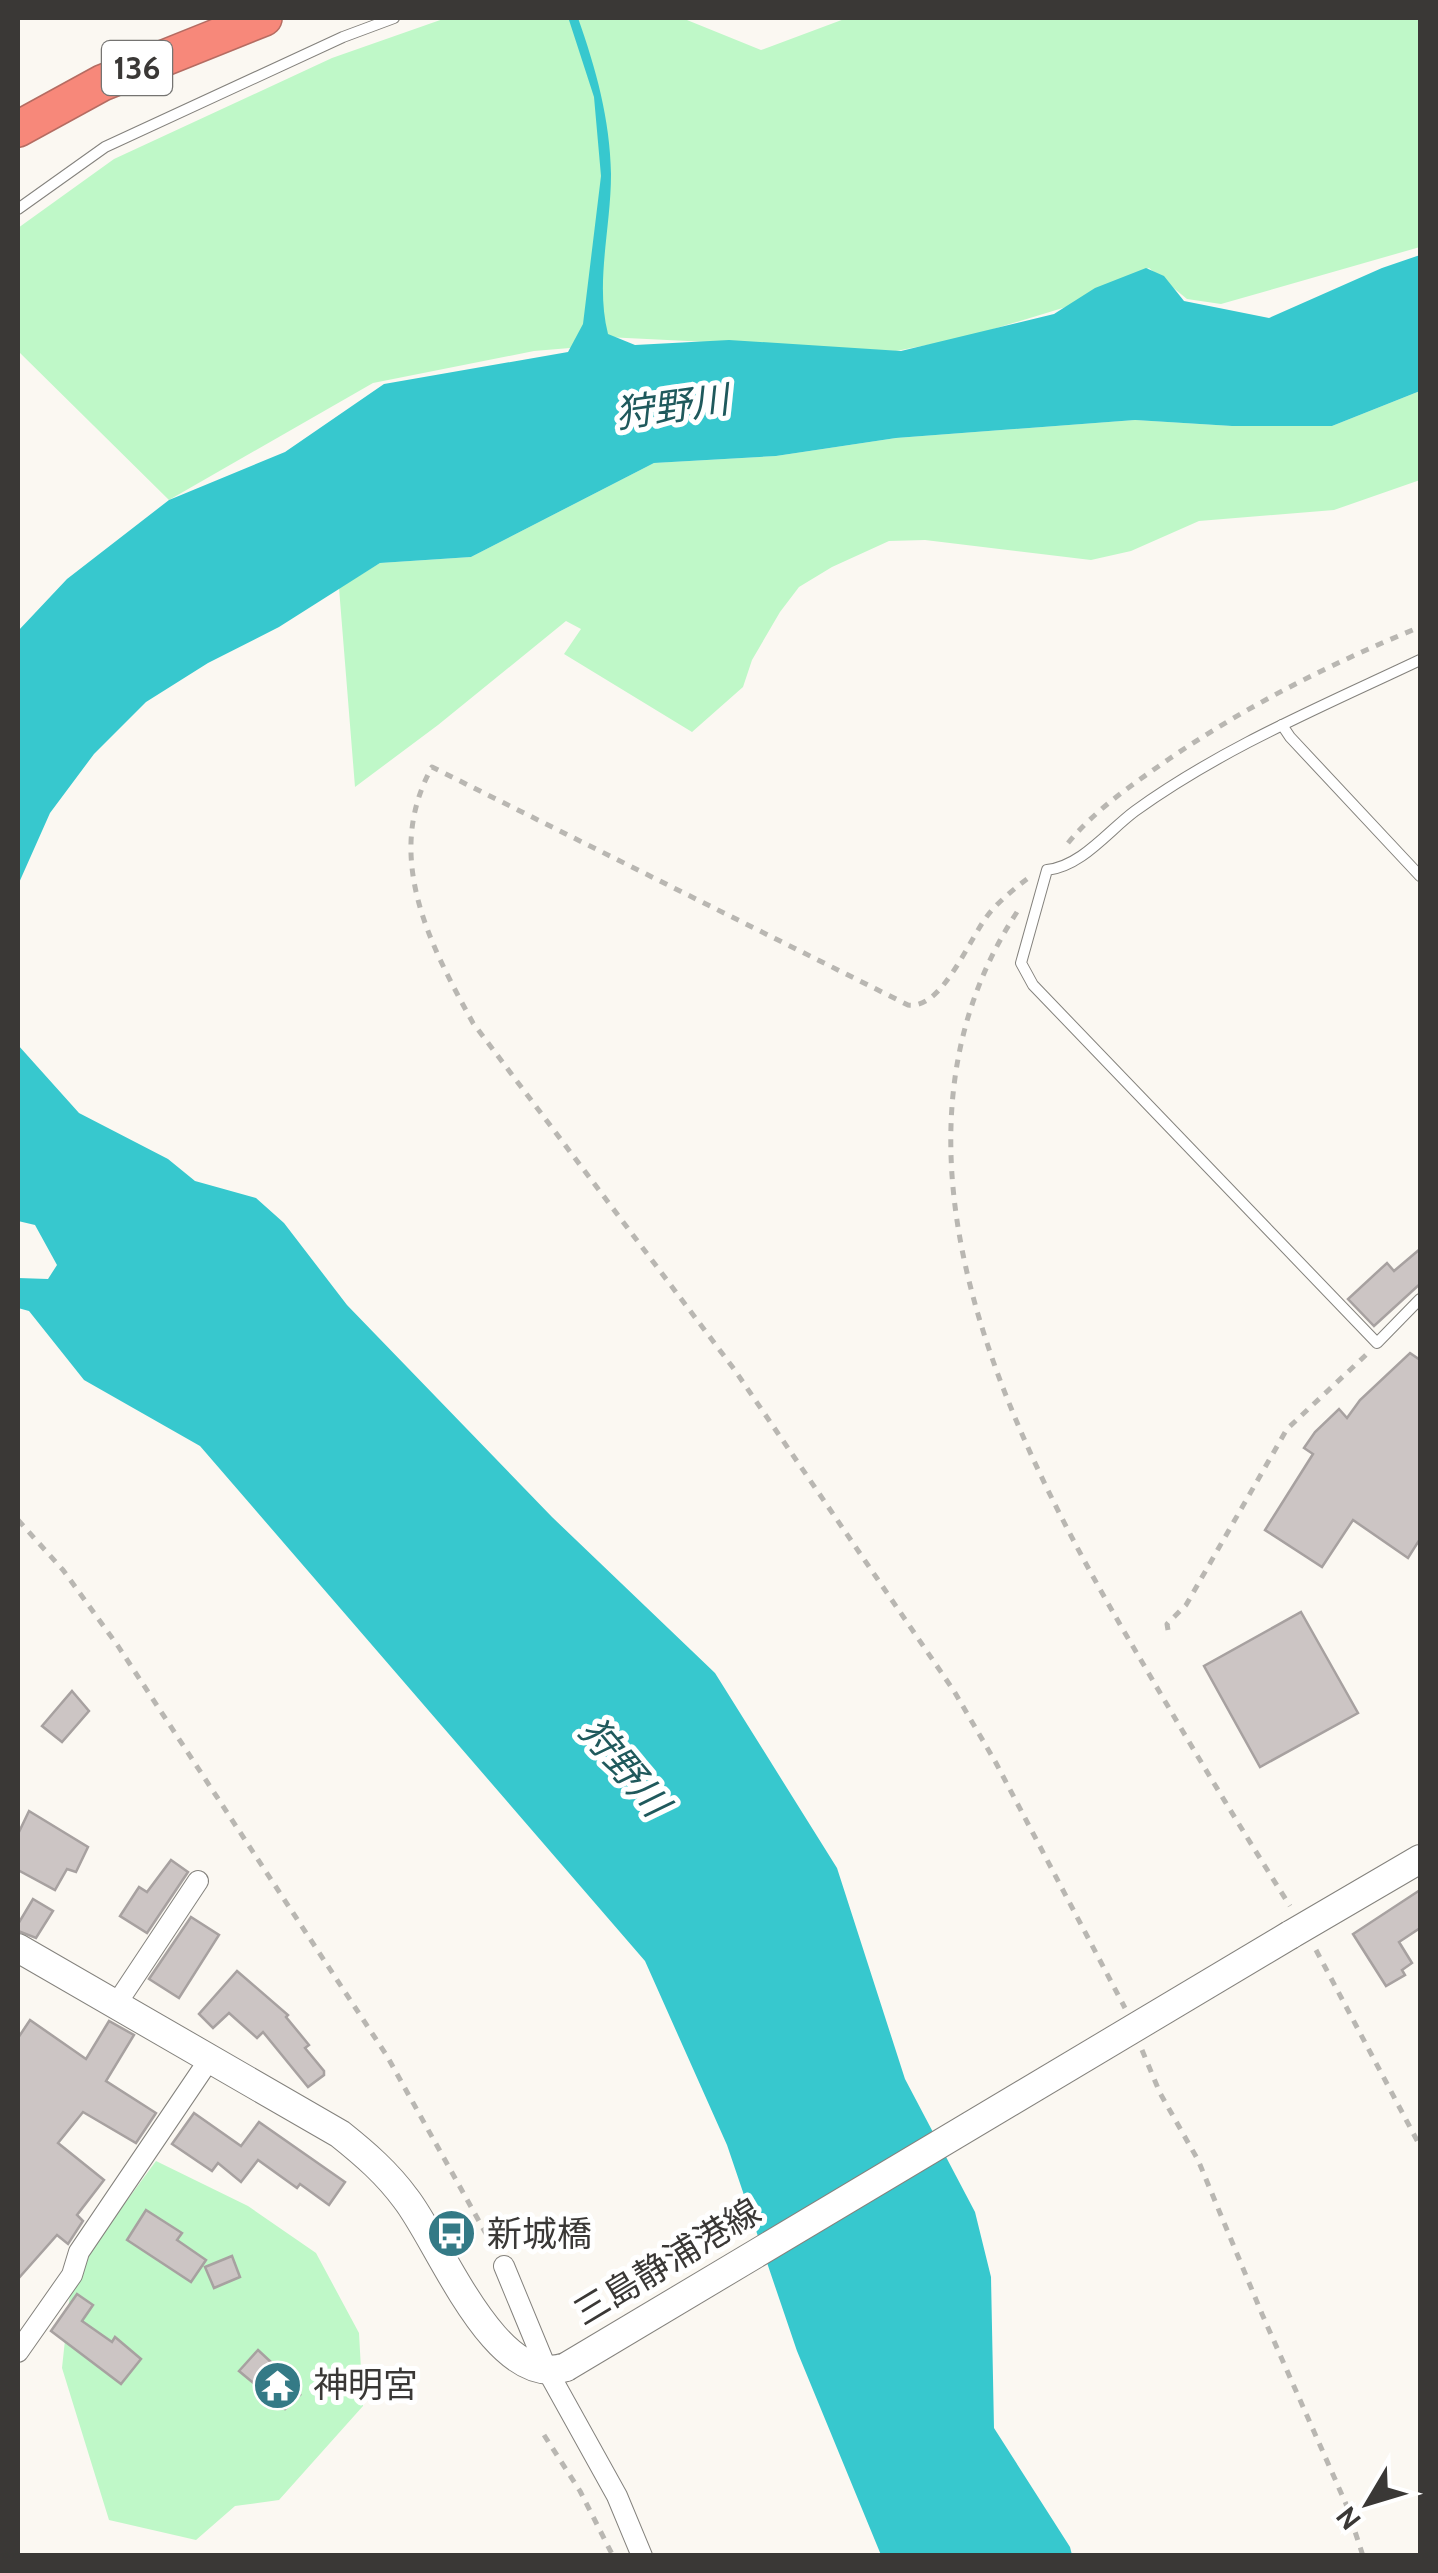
<svg xmlns="http://www.w3.org/2000/svg" width="1438" height="2573" viewBox="0 0 1438 2573" font-family="Cabin,'Noto Sans JP',sans-serif">
<style>
.green{fill:#bff8c8}
.water{fill:#37c8ce}
.building{fill:#ccc5c4;stroke:#a7a1a0;stroke-width:2.5}
.lines{fill:none;stroke-linecap:round;stroke-linejoin:round}
.lane-casing{stroke:#84827d;stroke-width:12}
.street-casing{stroke:#84827d;stroke-width:22}
.secondary-casing{stroke:#84827d;stroke-width:30}
.highway-casing{stroke:#b56c62;stroke-width:38}
.path{stroke:#b9b7b2;stroke-width:5;stroke-dasharray:8 8;stroke-linecap:butt}
.lane{stroke:#fff;stroke-width:10}
.street{stroke:#fff;stroke-width:20}
.secondary{stroke:#fff;stroke-width:28}
.highway{stroke:#f7887a;stroke-width:35}
.secondary-bridge-casing{stroke:#84827d;stroke-width:30;stroke-linecap:butt}
.secondary-bridge{stroke:#fff;stroke-width:28}
.labels{text-anchor:middle;stroke-width:10;stroke-linejoin:round;paint-order:stroke}
.shield{fill:#fff;stroke:#757472;stroke-width:2.5}
.shield-label{font-size:32px;font-weight:bold;fill:#3a3836}
.poi-label{font-size:35px;fill:#3a3836;stroke:#fff;text-anchor:start}
.street-label{font-size:35px;fill:#3a3836;stroke:#fff}
.water-label{font-size:38px;font-style:italic;fill:#1f595c;stroke:#fff}
</style>
<rect width="100%" height="100%" fill="#fbf8f2"/>
<!-- green -->
<g class="green">
<polygon points="446,18 682,18 761,50 847,18 1420,18 1420,247 1221,304 1187,299 1149,268 1066,307 964,338 896,351 606,337 570,348 534,351 373,383 169,500 18,351 18,228 114,159 332,58"/>
<polygon points="1420,391 1420,480 1334,510 1199,521 1131,551 1091,560 925,540 889,541 832,567 799,587 780,612 752,660 743,687 692,732 564,654 581,629 566,621 438,725 355,787 339,588 380,563 471,557 654,463 776,456 896,438 1135,420 1232,426 1332,426"/>
<polygon points="156,2161 248,2206 316,2253 359,2333 363,2406 279,2500 235,2506 196,2540 109,2520 62,2368 72,2275"/>
</g>
<!-- water -->
<g class="water">
<path d="M578,18C596,69 610,119 611,174C611,229 595,282 608,334L635,345L729,340L901,351L1054,314L1095,288L1146,268L1164,276L1184,301L1269,318L1382,268L1420,255V391L1332,426H1232L1135,420L896,438L776,456L654,463L471,557L380,563L279,627L208,663L146,702L94,754L50,813L18,885V631L67,579L169,500L285,452L384,384L568,352L583,324L601,176L594,97L569,20Z"/>
<polygon points="18,1045 79,1113 168,1159 195,1181 256,1198 284,1223 347,1305 552,1517 715,1673 837,1868 905,2079 975,2212 991,2277 994,2428 1070,2547 1072,2555 881,2555 797,2351 727,2145 645,1961 200,1446 84,1380 29,1311 18,1308 18,1278 48,1279 57,1265 35,1225 18,1221"/>
</g>
<!-- building -->
<g class="building">
<polygon points="1420,1249 1420,1284 1374,1326 1348,1299 1387,1263 1394,1271"/>
<polygon points="1410,1353 1420,1360 1420,1539 1408,1558 1353,1520 1322,1567 1265,1530 1313,1454 1304,1448 1315,1432 1339,1409 1347,1418 1360,1400"/>
<polygon points="1301,1612 1358,1713 1260,1767 1204,1666"/>
<polygon points="72,1691 89,1711 62,1742 42,1726"/>
<polygon points="29,1811 88,1847 76,1872 67,1869 55,1890 18,1870 18,1834"/>
<polygon points="171,1860 188,1872 147,1933 120,1916 139,1887 147,1892"/>
<polygon points="1420,1890 1420,1928 1399,1942 1412,1963 1402,1970 1405,1975 1386,1986 1353,1934"/>
<polygon points="33,1899 53,1911 36,1938 18,1931 18,1924"/>
<polygon points="191,1917 219,1935 179,1998 149,1979"/>
<polygon points="237,1971 288,2015 286,2017 309,2045 305,2048 324,2071 324,2075 308,2087 263,2032 257,2038 229,2013 213,2028 199,2014"/>
<polygon points="30,2020 86,2059 109,2021 134,2035 106,2081 156,2113 136,2143 83,2112 58,2143 104,2180 77,2215 83,2221 68,2244 57,2235 18,2279 18,2038"/>
<polygon points="194,2113 241,2146 259,2122 345,2182 329,2205 300,2184 297,2188 258,2160 241,2182 218,2163 212,2171 172,2144"/>
<polygon points="146,2210 182,2233 177,2240 206,2260 191,2282 127,2240"/>
<polygon points="232,2256 240,2277 214,2288 205,2267"/>
<polygon points="77,2294 93,2305 82,2321 112,2342 115,2337 141,2359 121,2384 51,2331"/>
<polygon points="258,2350 300,2389 297,2393 300,2395 285,2409 239,2371"/>
</g>
<g class="lines">
<defs>
<g id="lane">
<polyline points="18,209 105,147 343,37 394,18"/>
<path d="M1420,660C1323,706 1222,748 1135,811C1108,831 1082,866 1047,870L1021,963L1033,985L1377,1343L1420,1299"/>
<polyline points="1282,725 1290,737 1420,876"/>
</g>
<g id="street">
<polyline points="117,2003 198,1881"/>
<polyline points="504,2266 547,2370 617,2496 642,2556"/>
<polyline points="18,2352 72,2275 79,2252 211,2057"/>
</g>
<g id="secondary">
<polyline points="1290,1935 1420,1859"/>
<path d="M18,1948L340,2134C365,2154 387,2173 406,2199C440,2242 496,2392 566,2367"/>
</g>
<polyline id="highway" points="18,129 102,83 264,18"/>
</defs>
<!-- lane casing -->
<use href="#lane" class="lane-casing"/>
<!-- street casing -->
<use href="#street" class="street-casing"/>
<!-- secondary casing -->
<use href="#secondary" class="secondary-casing"/>
<!-- highway casing -->
<use href="#highway" class="highway-casing"/>
<!-- path -->
<g class="path">
<path d="M1068,843C1096,809 1133,784 1169,759C1248,705 1332,663 1420,627"/>
<path d="M1027,879C1015,888 1002,899 992,910C970,934 944,1010 908,1005L432,767C383,856 429,943 473,1023L734,1369L954,1691L996,1763L1125,2008"/>
<path d="M1017,912C859,1154 1017,1451 1145,1667C1192,1748 1240,1827 1290,1906"/>
<polyline points="18,1520 63,1570 118,1646 253,1852 387,2056 494,2248"/>
<polyline points="1168,1630 1167,1624 1186,1605 1287,1429 1367,1354"/>
<polyline points="1316,1950 1420,2146"/>
<polyline points="1142,2050 1160,2093 1198,2160 1262,2314 1346,2504 1363,2556"/>
<polyline points="544,2435 580,2491 613,2556"/>
</g>
<!-- lane -->
<use href="#lane" class="lane"/>
<!-- street -->
<use href="#street" class="street"/>
<!-- secondary -->
<use href="#secondary" class="secondary"/>
<!-- highway -->
<use href="#highway" class="highway"/>
<defs>
<polyline id="secondary-bridge" points="566,2367 1290,1935"/>
</defs>
<!-- secondary-bridge casing -->
<use href="#secondary-bridge" class="secondary-bridge-casing"/>
<!-- secondary-bridge -->
<use href="#secondary-bridge" class="secondary-bridge"/>
</g>
<!-- icons -->
<defs>
<symbol id="bus-disc" viewBox="-11 -11 22 22"><circle r="9.5" fill="#347a86" stroke="#fff"/><path d="M-5-6H5V4H4V6H2V4H-2V6H-4V4H-5ZM-3.5-4V0h7V-4ZM-3.5 1.2v1.5H-2V1.2ZM2 1.2v1.5H3.5V1.2Z" fill="#fff"/></symbol>
<symbol id="temple-disc" viewBox="-11 -11 22 22"><circle r="9.5" fill="#347a86" stroke="#fff"/><path d="M0-6L5-2H3V0L6.5 2.5H4V6H1.5V3h-3V6H-4V2.5H-6.5L-3 0V-2H-5Z" fill="#fff"/></symbol>
</defs>
<g fill-rule="evenodd">
<use href="#bus-disc" x="424" y="2206" width="55" height="55"/>
<use href="#temple-disc" x="250" y="2358" width="55" height="55"/>
</g>
<g class="labels">
<!-- shield labels -->
<rect class="shield" x="102" y="41" width="70" height="54" rx="8"/>
<g class="shield-label">
<text x="137" y="79">136</text>
</g>
<!-- poi labels -->
<g class="poi-label">
<text x="487" y="2246">新城橋</text>
<text x="313" y="2397">神明宮</text>
</g>
<!-- street labels -->
<g class="street-label">
<text transform="translate(667 2262) rotate(-31)" y="12">三島静浦港線</text>
</g>
<!-- water labels -->
<g class="water-label">
<text transform="translate(672 407) rotate(-8)" y="13">狩野川</text>
<text transform="translate(624 1767) rotate(50)" y="13">狩野川</text>
</g>
</g>
<!-- border -->
<rect width="1438" height="2573" fill="none" stroke="#3a3836" stroke-width="40"/>
<!-- north arrow -->
<g transform="translate(1368 2503) rotate(232)" stroke="#ffffff" stroke-width="8" paint-order="stroke">
<path d="M0-8L18 38L0 25L-18 38Z" fill="#3a3836"/>
<text y="-15" font-size="28" font-weight="bold" text-anchor="middle" fill="#3a3836">N</text>
</g>
</svg>
